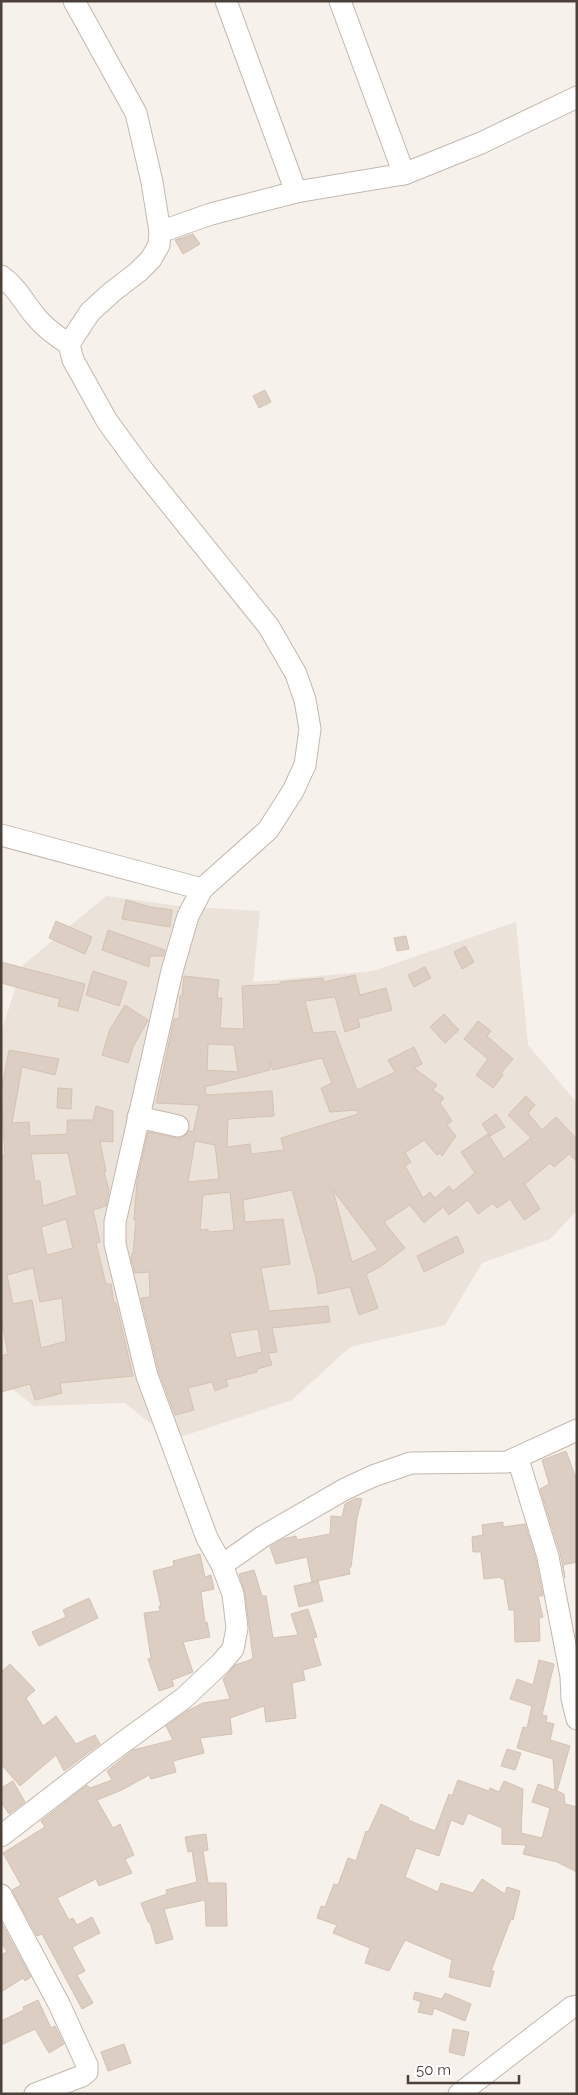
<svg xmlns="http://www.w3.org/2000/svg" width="578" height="2095" viewBox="0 0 578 2095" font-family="Raleway,sans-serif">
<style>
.residential{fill:#ebe3d9}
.building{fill:#dccec2;stroke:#d5c2b2;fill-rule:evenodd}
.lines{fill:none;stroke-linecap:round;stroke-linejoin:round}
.minor-casing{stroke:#c3b8ac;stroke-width:23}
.minor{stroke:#fff;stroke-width:21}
</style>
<rect width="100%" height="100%" fill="#f6f1eb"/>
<!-- residential -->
<polygon class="residential" points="106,896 179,906 260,911 253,982 373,971 516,922 528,1045 577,1103 577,1211 550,1239 482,1263 445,1325 350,1347 292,1400 171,1440 125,1403 34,1406 1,1380 1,1032 23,965"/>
<!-- building -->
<g class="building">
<polygon points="193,234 200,244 183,254 175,240"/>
<polygon points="265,390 271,402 259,408 253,396"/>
<polygon points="126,900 151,907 172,910 170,927 122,919"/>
<polygon points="56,921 92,937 85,954 49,938"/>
<polygon points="108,930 165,950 163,956 150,956 149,967 102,950"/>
<polygon points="406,936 409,949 397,951 394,938"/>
<polygon points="465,946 474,962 462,969 454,952"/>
<polygon points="1,962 85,984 78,1011 58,1006 60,999 1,983"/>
<polygon points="425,967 431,978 414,987 408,975"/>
<polygon points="93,971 127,982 119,1006 86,995"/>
<path d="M355,975L360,995L386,988L392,1010L358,1019L360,1027L345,1032L335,997L305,1001L313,1033L335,1031L357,1090L395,1072L388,1060L414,1047L422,1064L414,1068L437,1085L433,1090L444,1098L440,1103L452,1121L447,1125L456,1136L442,1156L440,1153L437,1155L424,1140L405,1153L411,1162L405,1166L423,1198L430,1192L435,1198L449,1186L453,1191L475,1173L461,1152L488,1134L504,1159L531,1138L508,1115L526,1096L535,1105L528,1113L542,1130L556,1117L577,1139V1162L569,1154L554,1167L550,1163L525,1184L540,1209L524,1220L510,1199L497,1208L493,1203L478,1214L468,1200L449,1215L443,1207L424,1223L410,1205L384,1222L405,1248L380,1267L366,1274L378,1308L359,1315L350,1287L318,1294L316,1278L292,1190L243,1200L245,1222L283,1219L290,1264L261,1268L269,1311L328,1306L330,1322L272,1328L277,1352L268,1353L272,1365L257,1369V1372L226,1380L228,1386L215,1391L212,1382L188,1388L194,1410L175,1415L159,1372L141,1298L150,1297L149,1272L135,1273L131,1258L132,1253H133L136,1220H134L137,1181L148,1132L176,1138H182L189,1131L193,1132L199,1105L156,1103L174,1019H179L180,996H182L184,976L219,980L217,998H222L220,1028L244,1029L242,986L280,984V982L323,978L324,982ZM208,1044L234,1045L238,1072L207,1070ZM322,1058L332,1083L321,1088L330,1112L357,1110L358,1114L281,1138L284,1150L251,1154L250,1144L227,1147L228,1119L274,1116L272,1091L206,1095L205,1087L270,1070V1062L273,1070ZM195,1141L215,1145L219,1179L188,1182ZM333,1190L378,1250L352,1262ZM230,1192L234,1230L208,1232V1229L200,1230L203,1195ZM258,1329L262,1352L236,1358L230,1333Z"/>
<polygon points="125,1005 148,1020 133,1047 128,1063 102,1055 110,1029"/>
<polygon points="444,1014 459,1030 445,1043 430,1027"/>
<polygon points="478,1021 491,1031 487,1036 513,1059 501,1073 503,1075 493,1088 476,1075 488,1059 464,1039"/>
<path d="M9,1050L59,1059L55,1075L22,1067L12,1123L29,1122L30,1136L67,1134V1120H93L96,1106L113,1111V1142L100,1141L106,1172H104L109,1190L106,1206L93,1210L100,1242L96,1243L106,1284H111L114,1303H116L133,1376L60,1383L62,1393L35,1400L30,1384L1,1392V1356L8,1354L1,1318V1156H5L1,1092ZM68,1153L77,1195L43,1206L40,1181H35L31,1154ZM66,1219L73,1248L47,1255L41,1227ZM33,1268L40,1302L62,1298L66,1341L41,1348L32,1300L13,1304L7,1275Z"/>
<polygon points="58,1088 72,1089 71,1109 57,1108"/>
<polygon points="496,1114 505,1127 490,1136 482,1124"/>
<polygon points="457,1236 464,1252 424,1272 417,1256"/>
<polygon points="566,1451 577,1481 577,1562 563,1565 565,1578 560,1553 540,1489 549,1484 542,1460"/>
<polygon points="356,1498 362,1499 357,1518 351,1567 349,1568 350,1574 312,1582 307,1557 276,1564 270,1547 283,1539 296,1536 297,1540 330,1534 331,1516 342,1517 345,1504"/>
<polygon points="503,1522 503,1527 525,1524 536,1560 543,1596 538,1596 543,1617 539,1618 540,1641 515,1642 514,1610 509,1610 504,1579 501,1579 501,1577 484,1579 481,1552 473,1552 472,1537 483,1535 482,1525"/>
<polygon points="200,1554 205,1577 211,1575 214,1589 201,1592 205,1623 207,1622 210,1637 183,1642 193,1672 172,1680 174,1686 159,1691 148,1659 151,1658 144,1613 160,1611 159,1606 161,1606 153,1571 174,1566 173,1561"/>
<polygon points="254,1570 262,1596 266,1596 273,1638 298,1635 291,1614 308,1609 317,1637 313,1638 321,1665 303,1670 305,1680 292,1683 296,1718 266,1722 264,1706 230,1718 232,1734 200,1738 204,1753 173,1761 176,1772 151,1779 149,1775 122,1790 97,1800 113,1828 120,1824 134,1855 125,1859 132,1873 99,1886 96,1879 57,1898 69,1920 73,1918 77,1925 92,1917 100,1933 72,1947 85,1971 77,1975 93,2003 82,2009 42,1934 37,1936 12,1890 21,1885 3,1853 45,1827 41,1821 87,1785 90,1788 112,1780 107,1771 133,1750 173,1740 166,1726 187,1711 203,1703 230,1699 223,1679 235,1665 253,1659 245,1593 239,1574"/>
<polygon points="318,1581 323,1601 299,1607 294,1586"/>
<polygon points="89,1598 98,1618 39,1646 32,1632 66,1617 63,1610"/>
<polygon points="539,1660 554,1664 542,1715 547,1716 546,1722 554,1724 550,1740 570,1746 557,1791 564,1794 565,1804 577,1807 577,1872 557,1862 523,1854 526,1845 502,1844 502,1828 468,1813 463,1825 451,1820 439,1856 416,1848 405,1877 438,1892 441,1883 473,1893 482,1879 505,1894 507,1887 520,1891 513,1920 511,1919 491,1971 494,1971 490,1987 449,1977 452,1960 405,1940 389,1971 365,1963 370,1948 333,1933 337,1925 317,1918 321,1906 325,1907 334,1884 338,1885 348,1858 356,1861 366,1831 368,1832 381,1804 409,1818 408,1820 435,1831 449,1794 452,1796 458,1780 489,1791 490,1788 499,1792 504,1781 523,1789 521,1833 542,1838 550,1808 532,1802 538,1784 555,1790 553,1759 517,1748 523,1727 527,1728 532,1706 510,1699 517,1679 533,1685"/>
<polygon points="10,1664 35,1690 26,1698 43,1726 56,1716 76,1744 95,1735 100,1744 64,1771 56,1755 20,1786 1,1764 1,1672"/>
<polygon points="507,1749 521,1753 515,1770 501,1766"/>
<polygon points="13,1781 25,1802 9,1814 1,1802 1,1788"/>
<polygon points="206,1834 208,1850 203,1851 208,1883 226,1883 227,1926 206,1926 205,1900 164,1909 173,1939 156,1944 150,1922 148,1922 141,1903 167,1894 166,1890 197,1882 192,1851 188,1852 185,1837"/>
<polygon points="1,1922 31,1977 25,1981 23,1978 1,1992 1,1955 7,1952 1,1942"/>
<polygon points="415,1992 442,1999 445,1993 471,2004 465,2021 434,2008 432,2015 418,2012 421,2002 413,1999"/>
<polygon points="38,2000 51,2028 55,2026 64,2044 49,2053 35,2029 1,2045 1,2021 24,2010 23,2007"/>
<polygon points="453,2029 469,2032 464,2056 449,2052"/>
<polygon points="124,2044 131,2063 108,2071 101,2052"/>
</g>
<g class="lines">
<defs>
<g id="minor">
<polyline points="226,1 296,192"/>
<polyline points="340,1 404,174"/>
<polyline points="160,232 211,214 296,192 404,174 481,143 577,97"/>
<path d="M1,276C17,287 24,303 36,317C46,329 56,336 69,344"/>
<polyline points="1,835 202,889"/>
<polyline points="138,1117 178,1126"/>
<polyline points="518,1459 548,1557 571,1676 572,1699 577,1719"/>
<polyline points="222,1565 262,1537 345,1489 373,1476 411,1463 507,1462 577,1430"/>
<polyline points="1,1836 114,1749 184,1698 221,1663 233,1649 237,1628 233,1594 222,1565 207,1538 147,1376 115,1244 115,1222 172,971 188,916 202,889 268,830 293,791 305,765 310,729 305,700 296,674 269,627 142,469 107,421 73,360 69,344 90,312 112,292 138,272 151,259 159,245 160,232 152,182 136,113 74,1"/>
<polyline points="1,1895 59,2004 87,2065 87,2072 82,2076 35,2094"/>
<polyline points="459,2094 572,2007 577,2006"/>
</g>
</defs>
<!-- minor casing -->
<use href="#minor" class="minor-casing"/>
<!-- minor -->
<use href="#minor" class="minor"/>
</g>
<!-- border -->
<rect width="578" height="2095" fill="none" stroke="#4c4138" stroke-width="5"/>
<!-- scale -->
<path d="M408 2075v8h111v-8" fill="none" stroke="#4c4138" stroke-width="2.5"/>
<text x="416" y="2075" font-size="15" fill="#4c4138" stroke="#ffffff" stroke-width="4" paint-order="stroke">50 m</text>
</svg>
